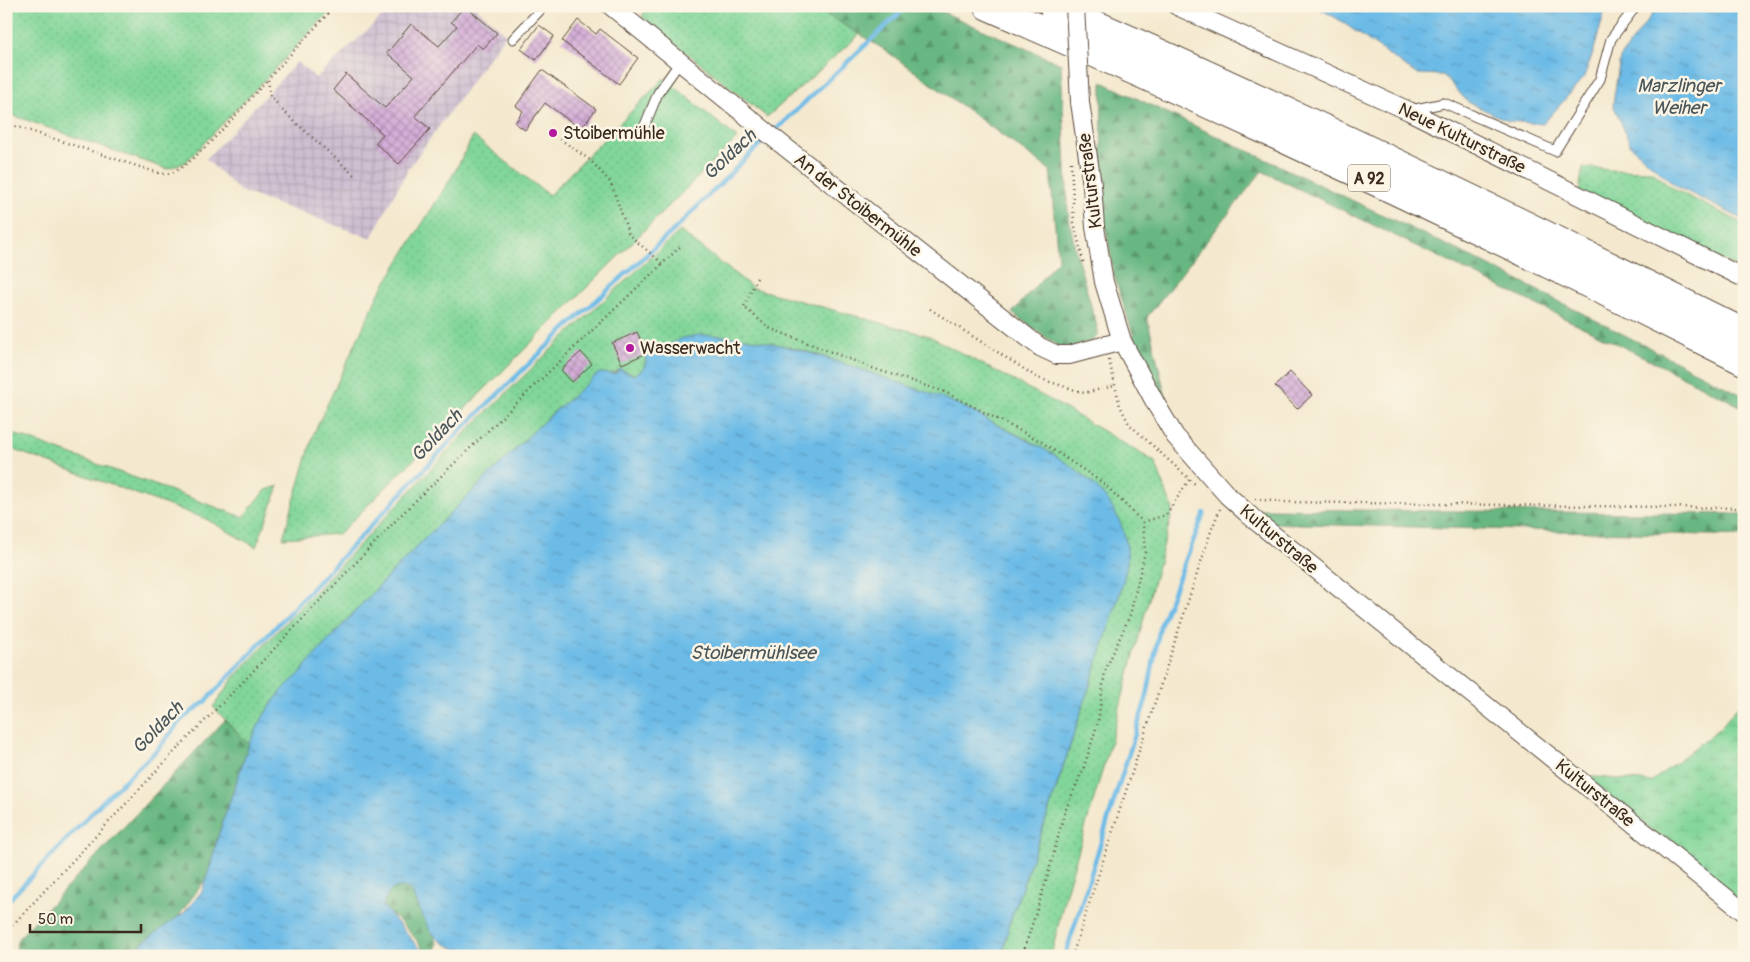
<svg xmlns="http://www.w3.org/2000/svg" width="1750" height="962" viewBox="0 0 1750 962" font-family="Pangolin,sans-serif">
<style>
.industrial{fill:url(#industrial-grid)}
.grass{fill:url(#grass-dots);stroke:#5e805c}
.forest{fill:url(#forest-firs);stroke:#527050}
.wetland{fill:url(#wetland-marsh);stroke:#5e805c}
.water{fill:url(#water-ripples);stroke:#547282}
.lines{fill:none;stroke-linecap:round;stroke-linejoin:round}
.stream{stroke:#6cbbe7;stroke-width:4.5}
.building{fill:url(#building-cross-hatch)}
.lane-casing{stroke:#574739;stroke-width:11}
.street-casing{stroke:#574739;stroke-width:20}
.highway-casing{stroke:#574739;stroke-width:30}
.path{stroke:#574739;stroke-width:2.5;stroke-dasharray:1 4;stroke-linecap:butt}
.lane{stroke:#fff;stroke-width:9}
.street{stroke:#fff;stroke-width:18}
.highway{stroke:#fff;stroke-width:28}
.street-bridge-casing{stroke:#574739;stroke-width:20;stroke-linecap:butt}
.street-bridge{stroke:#fff;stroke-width:18}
.poi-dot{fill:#b5179e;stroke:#fcf5e5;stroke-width:2}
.labels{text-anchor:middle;stroke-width:5;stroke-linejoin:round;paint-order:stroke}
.shield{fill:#fcf5e5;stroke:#75675a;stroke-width:1}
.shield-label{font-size:16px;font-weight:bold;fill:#3b2a1e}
.poi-label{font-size:18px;fill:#3b2a1e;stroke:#fcf5e5;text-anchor:start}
.street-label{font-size:18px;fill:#3b2a1e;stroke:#fcf5e5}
.water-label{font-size:19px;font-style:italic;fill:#4a565a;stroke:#fcf5e5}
</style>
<defs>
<pattern id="industrial-grid" width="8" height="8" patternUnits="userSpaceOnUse" patternTransform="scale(1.25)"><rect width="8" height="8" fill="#cebed1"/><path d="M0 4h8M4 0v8" fill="none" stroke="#b2a3b3"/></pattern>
<pattern id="grass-dots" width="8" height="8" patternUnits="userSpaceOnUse" patternTransform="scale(1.25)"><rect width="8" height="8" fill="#81d69a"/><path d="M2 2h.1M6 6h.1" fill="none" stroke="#70b884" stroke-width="1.8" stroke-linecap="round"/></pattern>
<pattern id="forest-firs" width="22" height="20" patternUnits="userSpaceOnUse" patternTransform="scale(1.25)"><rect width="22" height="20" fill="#68b782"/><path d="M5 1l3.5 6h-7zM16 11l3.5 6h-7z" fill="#57956a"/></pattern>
<pattern id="wetland-marsh" width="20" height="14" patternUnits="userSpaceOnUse" patternTransform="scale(1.25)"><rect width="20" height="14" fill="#81d69a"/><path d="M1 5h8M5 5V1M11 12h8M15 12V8" fill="none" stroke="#70b884"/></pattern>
<pattern id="water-ripples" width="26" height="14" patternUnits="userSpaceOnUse" patternTransform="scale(1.25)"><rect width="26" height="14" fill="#6cbbe7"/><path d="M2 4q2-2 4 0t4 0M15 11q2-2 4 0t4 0" fill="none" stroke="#5a98bb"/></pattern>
<pattern id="building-cross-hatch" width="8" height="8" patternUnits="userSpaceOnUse" patternTransform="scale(1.25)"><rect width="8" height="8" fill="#d4add8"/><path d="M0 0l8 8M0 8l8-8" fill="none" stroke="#ad8daf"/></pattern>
</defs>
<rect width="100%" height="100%" fill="#fcf5e5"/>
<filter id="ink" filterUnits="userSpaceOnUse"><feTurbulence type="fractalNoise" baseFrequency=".02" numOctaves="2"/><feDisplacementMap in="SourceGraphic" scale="10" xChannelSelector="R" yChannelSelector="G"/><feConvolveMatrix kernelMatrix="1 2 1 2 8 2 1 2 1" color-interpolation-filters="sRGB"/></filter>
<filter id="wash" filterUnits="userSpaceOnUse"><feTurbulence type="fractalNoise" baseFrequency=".0096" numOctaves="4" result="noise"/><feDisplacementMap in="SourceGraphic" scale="20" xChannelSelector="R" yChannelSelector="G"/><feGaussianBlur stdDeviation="1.12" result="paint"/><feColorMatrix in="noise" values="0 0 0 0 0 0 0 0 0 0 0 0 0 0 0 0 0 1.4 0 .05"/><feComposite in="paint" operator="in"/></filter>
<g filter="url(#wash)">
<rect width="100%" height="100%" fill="#f4e9cf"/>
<!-- industrial -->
<polygon class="industrial" points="393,6 474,6 506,34 408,169 371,238 240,191 206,159 297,62 316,78"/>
<!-- grass -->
<g class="grass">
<polygon points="6,6 335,6 186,162 167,169 6,113"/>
<polygon points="647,6 813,6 860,34 767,117 642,17"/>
<polygon points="664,78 737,138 339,534 283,538 314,433 379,293 454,173 473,136 549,195"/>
<polygon points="1583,167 1610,170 1652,171 1674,189 1744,224 1744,271 1579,191"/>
<path d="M680,231L753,288L929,336L1054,402L1155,462L1173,510L1107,755L1065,896L1051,956H1002L1010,922L1049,810L1119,596L1127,563V552L1126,542L1118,518L1105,497L1092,483L1056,456L1028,440L951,402L819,355L786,346L727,336L645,356L646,362L643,369L634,375L620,369L557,409L544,421L431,532L372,593L306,665C300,678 286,686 277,697C265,710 258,728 249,744L213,707L235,676L467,431L562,339Z"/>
<polygon points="6,431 243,517 266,490 279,486 256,547 206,519 6,447"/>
</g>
<!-- forest -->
<g class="forest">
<polygon points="813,6 929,6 1061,64 1068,212 1075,249 1098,330 1098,335 1092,341 1062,349 1012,313 1058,260 1050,170 885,50"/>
<polygon points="1102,82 1474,258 1744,396 1744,408 1642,356 1262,171 1147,317 1168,406 1137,347 1114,275 1105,223 1101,184"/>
<polygon points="1261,509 1744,514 1744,536 1264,523"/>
<path d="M225,720L249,744L218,836L206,879L177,918L143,942L139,949V956H20C16,950 15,946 18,939Z"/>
<path d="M398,886L407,887L411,891L432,933C440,941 438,953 426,956C423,951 421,946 418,942C415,937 409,932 405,927C394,913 365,903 398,886Z"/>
</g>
<!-- wetland -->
<polygon class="wetland" points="1744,699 1744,905 1585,776 1651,782 1721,727"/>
<!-- water -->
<g class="water">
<polygon points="1315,6 1624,6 1604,14 1593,53 1583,79 1543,124 1508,121 1468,102 1443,75 1416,74 1338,19"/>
<polygon points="1658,6 1744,6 1744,220 1676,186 1631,146 1613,104 1620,58"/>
<path d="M698,335C756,334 813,353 868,372C895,382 923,390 950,401C967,408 984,418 1001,427C1037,445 1078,464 1104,496C1118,513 1130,540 1127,563C1126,574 1122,585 1119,596L1049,810L1010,922L1002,956H485C467,953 444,948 432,933C423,921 419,904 411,891C399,880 382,893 384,907L426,956H139V949L143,942L185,912L202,891L211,864L218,836L249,744L264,715L276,698L288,684L302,672L306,665L372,593L431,532L544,421L599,373L615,374L620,369L634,375L643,369L646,362L645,356L683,338Z"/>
</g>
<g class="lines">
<!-- stream -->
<g class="stream">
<polyline points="773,132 907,6"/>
<polyline points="6,903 106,798 158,749 181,720 206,701 462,429 564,330 676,228 767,137"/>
<polyline points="1065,956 1147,696 1160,626 1204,513"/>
</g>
</g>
<g id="blocks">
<!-- building -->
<g class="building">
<polygon points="465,6 497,33 483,49 477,44 415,116 430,129 399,164 375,143 383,134 333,90 346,74 385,108 414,76 387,53 411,24 439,46 457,26 451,22"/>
<polygon points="578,20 596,34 600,29 638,58 619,84 562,41"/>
<polygon points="539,25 554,36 536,60 521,49"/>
<polygon points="542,70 596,109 581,129 545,103 525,130 515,123 523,111 516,106"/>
<polygon points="637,332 647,353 622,364 612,343"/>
<polygon points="581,352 592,364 572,382 561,370"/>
<polygon points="1290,372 1312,395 1297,409 1275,386"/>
</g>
</g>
</g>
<g filter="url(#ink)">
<use href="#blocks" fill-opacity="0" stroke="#574739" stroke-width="1"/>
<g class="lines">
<defs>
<g id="lane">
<polyline points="513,39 544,6"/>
<polyline points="1411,110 1444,103 1555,151 1600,79 1611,39 1636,6"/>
<polyline points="643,130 658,93 680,62"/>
</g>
<g id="street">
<polyline points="611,6 785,147 1040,347 1057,355 1069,355 1122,341"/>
<polyline points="1177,6 1409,111 1744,278"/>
<polyline points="1080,102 1092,185 1095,227 1104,282 1122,341 1156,404 1175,436 1227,495 1257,522 1744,912"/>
</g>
<g id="highway">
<path d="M988,6C1243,117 1495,235 1744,361"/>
<path d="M1053,6C1287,108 1516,219 1744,333"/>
</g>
</defs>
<!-- lane casing -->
<use href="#lane" class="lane-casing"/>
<!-- street casing -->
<use href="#street" class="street-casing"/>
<!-- highway casing -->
<use href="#highway" class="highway-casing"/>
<!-- path -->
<g class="path">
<polyline points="335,6 268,79 270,95 283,111 354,175"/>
<path d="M6,123L152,171C156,172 162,174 167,174C190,172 250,98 268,79"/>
<polyline points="560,139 590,160 611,183 629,235 663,264"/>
<polyline points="1071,162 1074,222 1084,265"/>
<polyline points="757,278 744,307 769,328 875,369 945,392 1040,441 1103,483 1143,522 1145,552 1130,615 1105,671 1098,722 1084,767 1065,811 1047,878 1022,956"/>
<polyline points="930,309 1038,378 1084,393 1115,386"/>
<polyline points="1109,360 1120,406 1129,424 1197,486"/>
<polyline points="1255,499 1281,502 1744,508"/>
<polyline points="1143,522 1166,515 1189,480"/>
<polyline points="6,932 178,748 239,686 403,513 557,364 682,245"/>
<polyline points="1072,956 1211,531 1220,509"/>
</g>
<!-- lane -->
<use href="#lane" class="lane"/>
<!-- street -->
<use href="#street" class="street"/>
<!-- highway -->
<use href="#highway" class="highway"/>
<defs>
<polyline id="street-bridge" points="1075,6 1080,102"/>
</defs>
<!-- street-bridge casing -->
<use href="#street-bridge" class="street-bridge-casing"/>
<!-- street-bridge -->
<use href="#street-bridge" class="street-bridge"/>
</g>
</g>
<!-- markers -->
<g class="poi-dot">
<circle cx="553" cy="133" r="5"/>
<circle cx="630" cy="348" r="5"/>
</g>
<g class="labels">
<!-- shield labels -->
<rect class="shield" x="1348" y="164.5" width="42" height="27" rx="4"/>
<g class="shield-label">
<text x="1369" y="184">A 92</text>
</g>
<!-- poi labels -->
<g class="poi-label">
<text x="563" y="139">Stoibermühle</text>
<text x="640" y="354">Wasserwacht</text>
</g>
<!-- street labels -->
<g class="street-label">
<text transform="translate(1462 138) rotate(26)" y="6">Neue Kulturstraße</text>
<text transform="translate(1090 181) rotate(-97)" y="6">Kulturstraße</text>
<text transform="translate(858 205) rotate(38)" y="6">An der Stoibermühle</text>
<text transform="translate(1279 539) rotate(40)" y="6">Kulturstraße</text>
<text transform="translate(1595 793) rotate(39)" y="6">Kulturstraße</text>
</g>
<!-- water labels -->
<g class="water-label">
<text x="1679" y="92">Marzlinger<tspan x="1679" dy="22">Weiher</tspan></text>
<text transform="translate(729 154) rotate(-43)" y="7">Goldach</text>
<text transform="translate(436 435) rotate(-46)" y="7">Goldach</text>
<text x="753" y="659">Stoibermühlsee</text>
<text transform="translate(157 727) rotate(-46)" y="7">Goldach</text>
</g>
</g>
<!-- margin -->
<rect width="1750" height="962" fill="none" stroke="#fcf5e5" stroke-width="25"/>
<!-- scale -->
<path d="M30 924v8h111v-8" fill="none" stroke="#3b2a1e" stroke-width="2.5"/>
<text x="38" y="924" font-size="15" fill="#3b2a1e" stroke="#fcf5e5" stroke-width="4" paint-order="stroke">50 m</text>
</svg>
